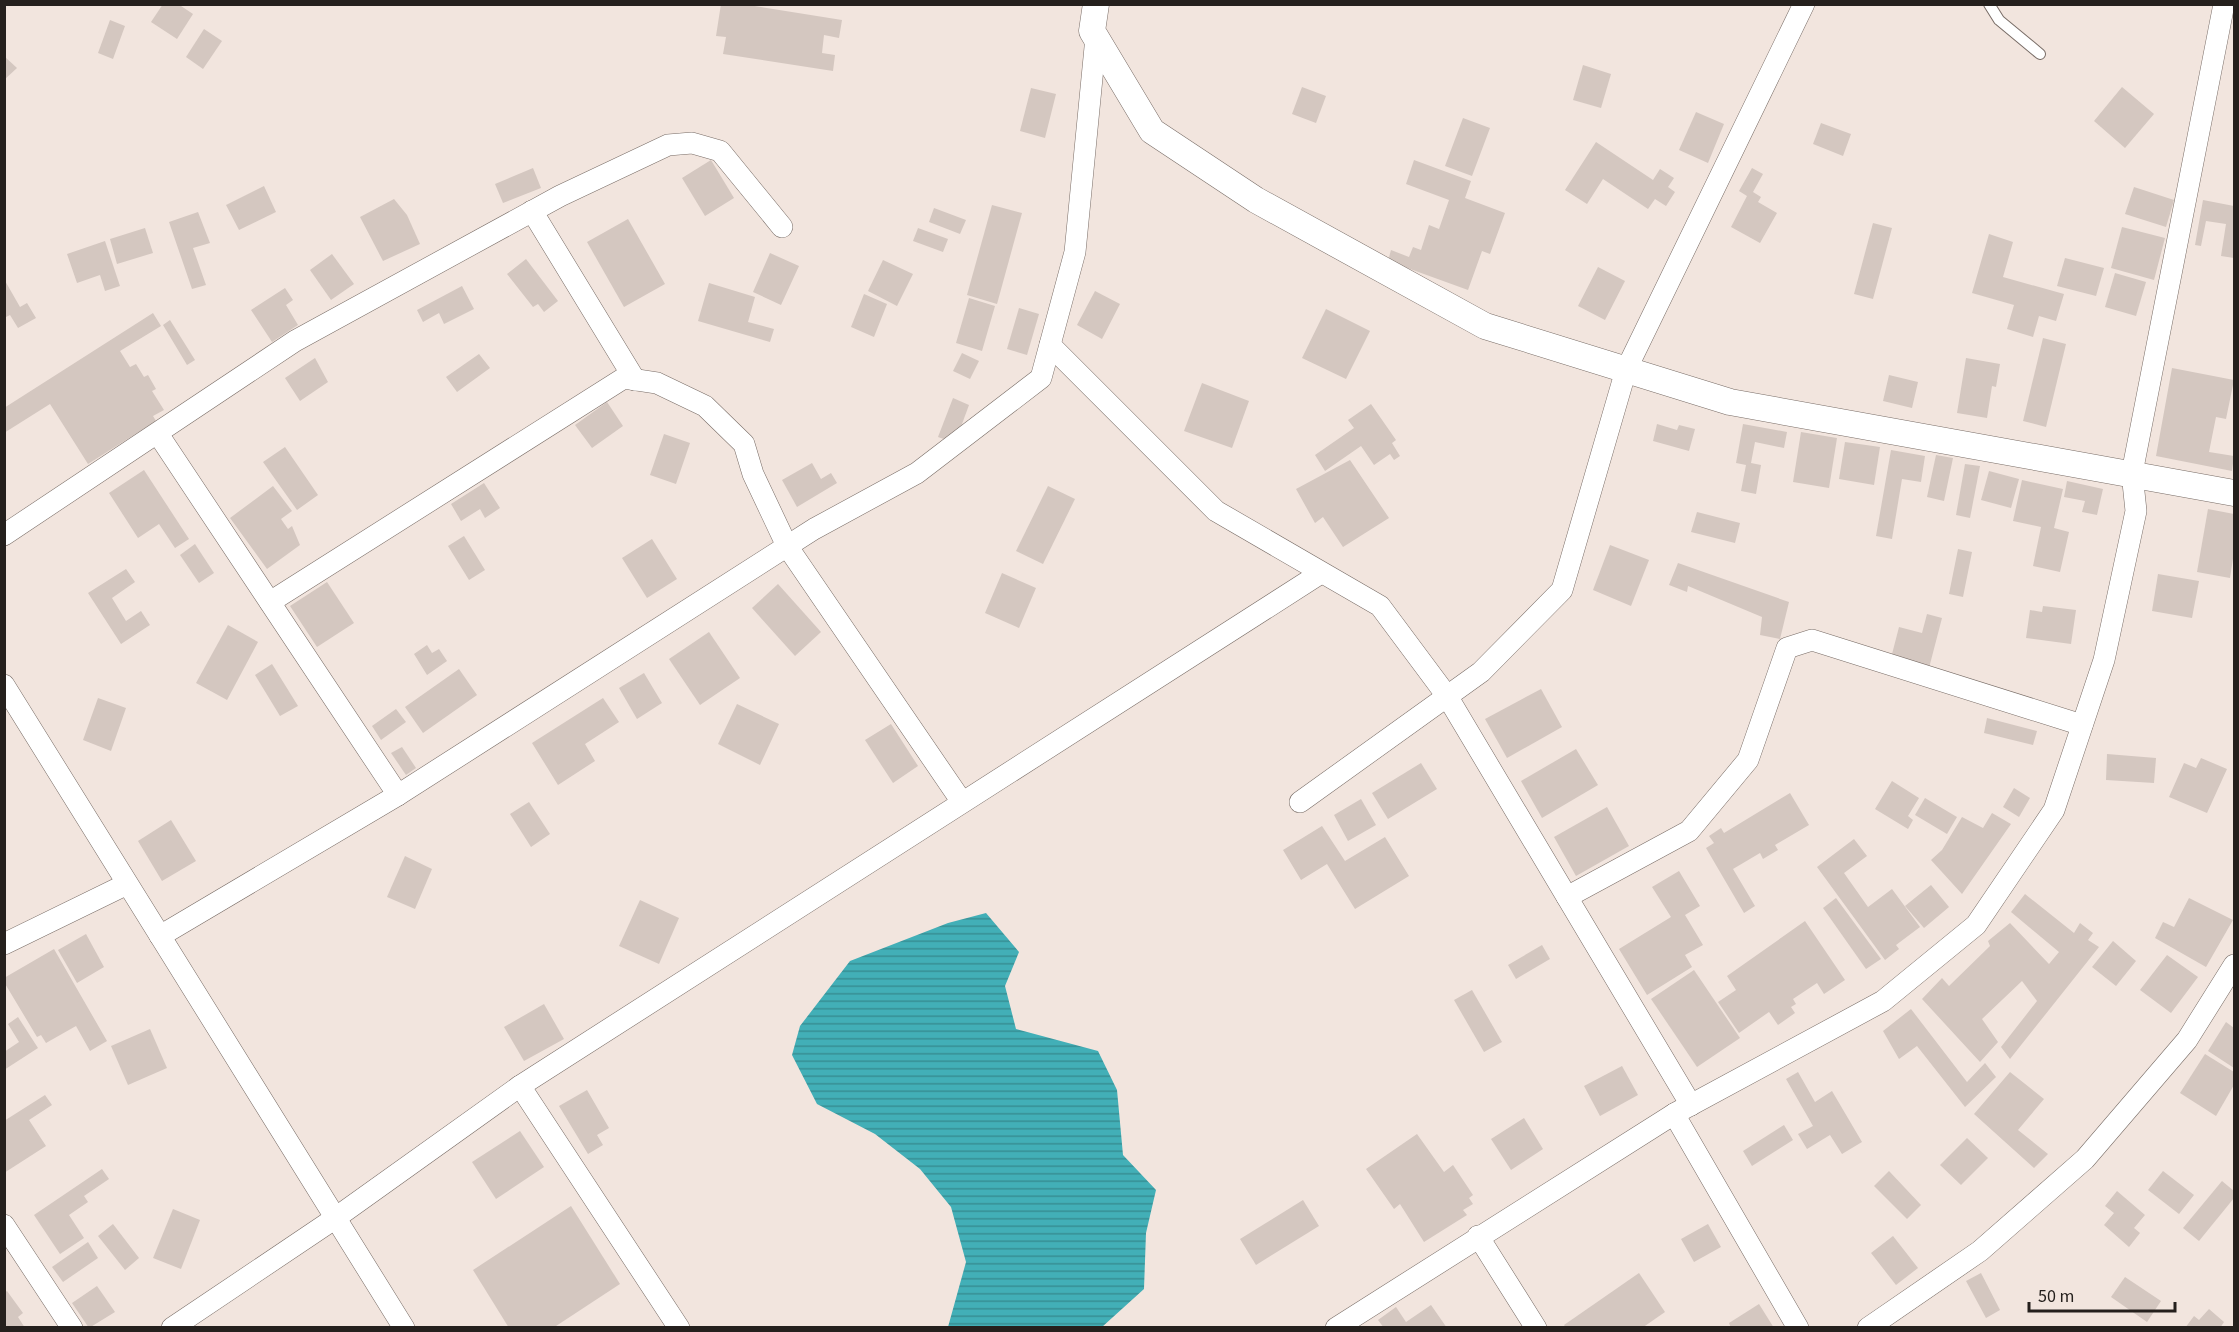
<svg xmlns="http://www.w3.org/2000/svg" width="2239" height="1332" viewBox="0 0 2239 1332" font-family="'Source Sans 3',sans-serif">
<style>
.water{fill:url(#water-rules)}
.building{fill:#d4c7c0}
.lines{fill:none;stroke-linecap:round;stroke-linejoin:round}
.service-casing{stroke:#786c66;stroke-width:12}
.minor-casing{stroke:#786c66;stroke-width:22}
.tertiary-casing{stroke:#786c66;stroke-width:27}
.service{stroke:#fff;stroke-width:10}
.minor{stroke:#fff;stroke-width:21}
.tertiary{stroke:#fff;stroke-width:26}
</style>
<defs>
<pattern id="water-rules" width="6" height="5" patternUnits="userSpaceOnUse" patternTransform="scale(1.5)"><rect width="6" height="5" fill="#42afb7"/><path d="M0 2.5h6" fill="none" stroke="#378e94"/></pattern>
</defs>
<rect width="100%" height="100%" fill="#f2e5de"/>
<!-- water -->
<polygon class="water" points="986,913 1019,952 1005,986 1016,1029 1098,1051 1117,1090 1123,1155 1156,1190 1146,1233 1144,1289 1102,1327 948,1327 966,1262 951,1207 920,1169 875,1134 817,1104 792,1055 800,1026 850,961 948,923"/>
<!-- building -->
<g class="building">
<polygon points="163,4 178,4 193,14 177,39 151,22"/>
<polygon points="721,4 742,4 842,20 839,38 824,35 822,53 835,55 833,71 723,54 726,37 716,36"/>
<polygon points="110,20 125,26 113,59 98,53"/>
<polygon points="204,29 222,41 203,69 186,57"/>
<polygon points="4,56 17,68 4,80"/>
<polygon points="1583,65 1611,74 1601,108 1573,100"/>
<polygon points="1302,87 1326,96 1316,123 1292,114"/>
<polygon points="2122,87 2154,114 2125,148 2094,121"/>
<polygon points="1031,88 1056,94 1045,138 1020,131"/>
<polygon points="1696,112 1724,124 1708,163 1679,150"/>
<polygon points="1463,118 1490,128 1472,176 1445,166"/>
<polygon points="1821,123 1851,134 1843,156 1813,144"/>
<polygon points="1596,142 1653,180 1660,169 1674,178 1668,187 1675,192 1666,206 1655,199 1648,209 1603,179 1587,204 1565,190"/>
<polygon points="711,160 734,198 705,216 682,178"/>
<polygon points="1414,160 1471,181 1465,198 1505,213 1490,254 1482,251 1468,290 1388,261 1391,250 1409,257 1413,247 1421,250 1429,225 1439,229 1449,200 1406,184"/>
<polygon points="533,168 541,188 503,203 495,184"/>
<polygon points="1752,168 1763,174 1753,192 1761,197 1758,202 1777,213 1760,243 1731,227 1747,196 1739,191"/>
<polygon points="264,186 276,212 239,230 226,205"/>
<polygon points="2134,187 2174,200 2166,227 2125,214"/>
<polygon points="394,199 407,215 420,244 383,261 360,217"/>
<polygon points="2203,200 2234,206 2234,258 2221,256 2226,224 2206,221 2201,246 2195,245"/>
<polygon points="992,205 1022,213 997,304 967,295"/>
<polygon points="934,208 966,220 960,234 929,222"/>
<polygon points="198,212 210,243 193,248 206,285 192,289 169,222"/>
<polygon points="628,219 665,284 624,307 587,242"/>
<polygon points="1873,223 1892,228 1873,299 1854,294"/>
<polygon points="2122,227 2165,238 2154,280 2111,268"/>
<polygon points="145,228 153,253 117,264 110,239"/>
<polygon points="918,228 948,239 943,252 913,241"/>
<polygon points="1989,234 2013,242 2003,277 2064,294 2056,321 2039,316 2033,337 2007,329 2014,305 1972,293"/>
<polygon points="105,241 120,286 105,291 100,275 77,283 67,254"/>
<polygon points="770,253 799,266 781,305 753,292"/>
<polygon points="332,254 354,284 331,300 310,270"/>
<polygon points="2065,258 2104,268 2096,296 2057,286"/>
<polygon points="526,259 558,301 544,312 538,304 533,307 507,274"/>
<polygon points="883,260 913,274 897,306 868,291"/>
<polygon points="1598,267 1625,281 1605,320 1578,306"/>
<polygon points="2115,273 2146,282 2136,316 2105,307"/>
<polygon points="4,279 20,307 27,303 36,318 18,328 10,315 4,318"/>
<polygon points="709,283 755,297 748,322 774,329 770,342 698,321"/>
<polygon points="462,286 474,309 444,324 439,313 423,322 417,310"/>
<polygon points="285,288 293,300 286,305 298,325 272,342 251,310"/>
<polygon points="1095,291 1120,304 1102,339 1077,325"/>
<polygon points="864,294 887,304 874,337 851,327"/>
<polygon points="969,298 995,306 982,351 956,343"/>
<polygon points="1019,308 1039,314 1027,355 1007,349"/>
<polygon points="1326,309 1370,331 1346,379 1302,358"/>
<polygon points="153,313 161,326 120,351 130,367 136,364 144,377 148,375 156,389 152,391 164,410 153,416 156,421 88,464 50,404 4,433 4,408"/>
<polygon points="170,320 195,360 187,365 163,325"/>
<polygon points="2043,338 2066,344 2046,427 2023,421"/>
<polygon points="962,353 979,361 970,379 953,371"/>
<polygon points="479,354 490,368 457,392 446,377"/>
<polygon points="315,358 328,382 300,401 285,378"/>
<polygon points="1966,358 2000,364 1996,387 1992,386 1987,418 1957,413"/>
<polygon points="2172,368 2234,380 2226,419 2216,417 2209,452 2234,456 2232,471 2156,456"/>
<polygon points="1889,375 1918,382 1912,408 1883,401"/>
<polygon points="1202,383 1249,401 1232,448 1184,431"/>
<polygon points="953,398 969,405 955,443 938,437"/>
<polygon points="607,402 623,426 592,448 575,425"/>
<polygon points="1371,404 1396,440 1392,443 1400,456 1394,460 1390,454 1374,465 1361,446 1325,471 1315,455 1354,428 1348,420"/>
<polygon points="1657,424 1677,430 1679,425 1695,429 1689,451 1653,441"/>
<polygon points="1743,424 1787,432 1784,448 1755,442 1751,463 1761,465 1756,494 1741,491 1746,465 1736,463"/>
<polygon points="1801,432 1837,438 1829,488 1793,482"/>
<polygon points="664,434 690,443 676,484 650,475"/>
<polygon points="1845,442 1880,447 1874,485 1839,479"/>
<polygon points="285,447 318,495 297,510 263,462"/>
<polygon points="1891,450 1925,456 1921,482 1902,479 1892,539 1876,536"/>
<polygon points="1936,455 1953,458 1944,501 1927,497"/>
<polygon points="1350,460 1389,518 1343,547 1323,517 1315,523 1296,489"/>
<polygon points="812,463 821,479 831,473 837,483 797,507 782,480"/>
<polygon points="1965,464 1980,466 1970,518 1956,515"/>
<polygon points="144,470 189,539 175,548 159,524 138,538 109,493"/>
<polygon points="1989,471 2019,479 2011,508 1981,500"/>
<polygon points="2022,480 2063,489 2054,528 2069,532 2060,572 2033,566 2041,527 2013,521"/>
<polygon points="2067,481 2103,489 2097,515 2082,512 2085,501 2064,497"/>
<polygon points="484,483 500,508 485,518 480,509 461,521 451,504"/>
<polygon points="273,486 292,511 281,519 288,529 292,526 300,545 267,569 230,518"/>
<polygon points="1048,486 1075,499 1043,564 1016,551"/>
<polygon points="2208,509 2234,514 2234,552 2230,578 2197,572"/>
<polygon points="1697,512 1740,523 1735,543 1691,532"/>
<polygon points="464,536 485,570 469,580 448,546"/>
<polygon points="652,539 677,579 647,598 622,558"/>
<polygon points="195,544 214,573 199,583 180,555"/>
<polygon points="1610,545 1649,560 1631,606 1593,590"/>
<polygon points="1958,549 1972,552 1963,597 1949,594"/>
<polygon points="1678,563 1789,602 1780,639 1760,635 1762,617 1688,586 1687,592 1669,585"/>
<polygon points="126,569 135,582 112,598 126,621 141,611 150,625 121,644 88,593"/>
<polygon points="1002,573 1036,588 1019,628 985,613"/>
<polygon points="2158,574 2199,581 2192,618 2152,611"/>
<polygon points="327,582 354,623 317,647 290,606"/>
<polygon points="778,584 821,632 795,656 752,608"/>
<polygon points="2043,606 2076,610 2071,644 2026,638 2030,610 2042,612"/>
<polygon points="1927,614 1942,618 1929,668 1891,658 1899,627 1922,633"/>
<polygon points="228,625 258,642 227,700 196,683"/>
<polygon points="709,632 740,678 700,705 669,659"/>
<polygon points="427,645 432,653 439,649 447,661 427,675 414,654"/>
<polygon points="272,664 298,706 280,716 255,675"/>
<polygon points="459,669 477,695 423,733 405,707"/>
<polygon points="644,673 662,703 637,719 619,688"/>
<polygon points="1541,689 1562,727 1507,758 1485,719"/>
<polygon points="98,698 126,708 111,751 83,740"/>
<polygon points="603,698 619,722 585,744 595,761 558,785 532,743"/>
<polygon points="737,704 779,724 760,765 718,744"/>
<polygon points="396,709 406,722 381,740 372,726"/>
<polygon points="1987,718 2037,731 2033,745 1984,733"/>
<polygon points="891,724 918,766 893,783 865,740"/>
<polygon points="402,747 416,768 406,775 391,753"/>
<polygon points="1576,749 1598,785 1542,818 1521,781"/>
<polygon points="2107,754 2156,758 2154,783 2106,780"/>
<polygon points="2201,758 2227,769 2207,813 2169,797 2184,763 2196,768"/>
<polygon points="1421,763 1437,789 1388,819 1372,793"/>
<polygon points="1892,781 1919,798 1908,816 1913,820 1908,829 1875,809"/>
<polygon points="2014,788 2030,798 2019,817 2003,807"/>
<polygon points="1790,793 1809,825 1775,845 1778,850 1763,859 1760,853 1733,869 1755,906 1744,913 1706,848 1714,843 1709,836 1721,828 1724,833"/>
<polygon points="1925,798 1957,817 1947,834 1915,815"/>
<polygon points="1361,799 1376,825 1348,841 1334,815"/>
<polygon points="529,802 550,834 531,847 510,814"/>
<polygon points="1607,807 1629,846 1576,876 1554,837"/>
<polygon points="1992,813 2011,824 1962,894 1931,860 1942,850 1962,817 1983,828"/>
<polygon points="171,820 196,861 162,881 138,841"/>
<polygon points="1322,826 1345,861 1385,837 1409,876 1355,909 1327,864 1301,880 1283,850"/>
<polygon points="1854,839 1867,856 1844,873 1868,907 1892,889 1920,927 1896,945 1899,949 1885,960 1817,867"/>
<polygon points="405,856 432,869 415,909 387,897"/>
<polygon points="1679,871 1700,906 1685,915 1703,945 1685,955 1692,967 1647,995 1619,949 1671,917 1652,887"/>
<polygon points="1931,885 1949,907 1924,928 1905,906"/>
<polygon points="2025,894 2074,933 2080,923 2093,933 2088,940 2099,947 2010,1059 2001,1047 2037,1001 2022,981 1982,1019 1998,1042 1980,1062 1922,999 1942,978 1949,986 1990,946 1988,941 2010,923 2049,964 2059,952 2011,912"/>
<polygon points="1836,898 1881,959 1866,969 1823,908"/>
<polygon points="2189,898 2233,920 2206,967 2155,938 2163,922 2174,927"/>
<polygon points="640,900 679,918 659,964 619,946"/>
<polygon points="1805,921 1845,980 1824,994 1817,983 1793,999 1796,1004 1791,1007 1795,1013 1778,1025 1769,1012 1739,1033 1718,1002 1736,990 1727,976"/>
<polygon points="86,934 104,967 77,983 58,950"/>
<polygon points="2113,941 2136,961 2116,986 2092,967"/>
<polygon points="1542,945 1550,959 1516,979 1508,965"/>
<polygon points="54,949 107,1041 90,1051 76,1026 46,1043 41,1035 37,1037 4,982 4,978"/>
<polygon points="2167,955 2198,977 2171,1013 2140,990"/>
<polygon points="1694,970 1740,1038 1697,1067 1651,999"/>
<polygon points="1472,990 1502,1042 1484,1052 1454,1000"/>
<polygon points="544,1004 564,1039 524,1061 504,1027"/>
<polygon points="1911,1009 1967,1082 1985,1063 1996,1077 1965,1107 1917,1046 1899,1059 1883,1031"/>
<polygon points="18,1017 38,1048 4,1070 4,1052 19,1042 8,1024"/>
<polygon points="2226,1022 2234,1028 2234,1068 2208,1051"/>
<polygon points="150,1029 167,1068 128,1085 111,1046"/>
<polygon points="2205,1054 2234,1072 2234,1085 2216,1116 2180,1093"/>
<polygon points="1622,1066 1638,1095 1600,1116 1584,1086"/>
<polygon points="1798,1072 1815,1102 1832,1091 1862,1142 1842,1154 1830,1135 1807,1149 1798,1134 1813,1126 1786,1079"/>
<polygon points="2010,1072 2044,1099 2018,1130 2048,1154 2034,1168 1974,1114"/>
<polygon points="587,1090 609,1128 597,1135 603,1145 588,1154 559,1106"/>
<polygon points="45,1095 52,1105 29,1120 46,1146 4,1173 4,1121"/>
<polygon points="1524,1118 1543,1149 1511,1170 1491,1139"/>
<polygon points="1784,1125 1793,1140 1752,1166 1743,1151"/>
<polygon points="520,1131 544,1167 496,1199 472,1162"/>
<polygon points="1417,1134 1444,1172 1453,1165 1473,1195 1469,1198 1473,1204 1463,1210 1467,1215 1424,1242 1400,1204 1394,1209 1366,1169"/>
<polygon points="1967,1138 1988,1158 1961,1185 1940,1165"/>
<polygon points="102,1169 109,1179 84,1196 88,1202 69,1215 84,1238 60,1254 34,1215"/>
<polygon points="1889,1171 1921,1205 1907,1219 1874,1186"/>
<polygon points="2163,1171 2194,1195 2179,1214 2148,1190"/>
<polygon points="2222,1181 2234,1191 2234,1198 2199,1241 2183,1228"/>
<polygon points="2117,1191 2145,1215 2134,1228 2140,1233 2129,1247 2104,1225 2114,1213 2105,1206"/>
<polygon points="1303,1200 1319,1226 1256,1265 1240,1239"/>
<polygon points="571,1206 620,1284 553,1328 509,1328 473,1270"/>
<polygon points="173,1209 200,1220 181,1269 153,1258"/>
<polygon points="113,1224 139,1258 125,1270 98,1236"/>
<polygon points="1708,1224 1721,1247 1694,1262 1681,1239"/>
<polygon points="1893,1236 1918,1268 1896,1285 1871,1253"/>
<polygon points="88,1242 98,1258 63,1282 52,1267"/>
<polygon points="1639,1273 1665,1312 1642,1328 1566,1328 1564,1325"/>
<polygon points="1981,1273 2000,1310 1986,1318 1966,1281"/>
<polygon points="2125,1277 2161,1301 2147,1322 2111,1297"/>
<polygon points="97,1286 115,1312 89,1328 72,1303"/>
<polygon points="7,1291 23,1313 18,1317 25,1328 4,1328 4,1293"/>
<polygon points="1759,1304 1774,1328 1731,1328 1729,1323"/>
<polygon points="1431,1305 1447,1328 1384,1328 1378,1320 1396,1307 1406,1322"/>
<polygon points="2209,1309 2224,1322 2220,1328 2185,1328 2194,1316 2199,1320"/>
</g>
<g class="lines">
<defs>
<polyline id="service" points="1989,4 1999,20 2040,54"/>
<g id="minor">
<polyline points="532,211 635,380"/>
<polyline points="1050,345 1216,511 1380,606 1447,696 1691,1105"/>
<polyline points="158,434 398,795"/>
<polyline points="4,535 295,341 560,196 668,145 692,143 720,151 782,227"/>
<polyline points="270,602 624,378 657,383 705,406 744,444 753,474 787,546 962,802"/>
<polyline points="4,685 404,1328"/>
<polyline points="1300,802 1481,672 1562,590 1626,370 1804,4"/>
<polyline points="1567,897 1689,831 1748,760 1787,648 1812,640 2082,725"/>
<polyline points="160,936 398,795 814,529 917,473 1041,378 1075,252 1096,37"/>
<polyline points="4,944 127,884"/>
<polyline points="520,1086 679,1328"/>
<polyline points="1674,1114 1798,1328"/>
<polyline points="4,1225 72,1328"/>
<polyline points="1478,1236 1536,1328"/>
<polyline points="172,1328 334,1219 520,1086 1321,573"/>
<polyline points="1336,1328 1674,1114 1883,1001 1976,925 2054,810 2104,660 2136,511 2132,473 2224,4"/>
<polyline points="1868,1328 1980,1251 2085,1159 2187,1040 2234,965"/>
</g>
<polyline id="tertiary" points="1096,4 1092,31 1152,131 1256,200 1485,326 1730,402 2234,493"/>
</defs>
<!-- service casing -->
<use href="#service" class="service-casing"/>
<!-- minor casing -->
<use href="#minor" class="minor-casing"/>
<!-- tertiary casing -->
<use href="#tertiary" class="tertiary-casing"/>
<!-- service -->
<use href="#service" class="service"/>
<!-- minor -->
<use href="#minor" class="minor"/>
<!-- tertiary -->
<use href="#tertiary" class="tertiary"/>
</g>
<!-- border -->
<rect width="2239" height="1332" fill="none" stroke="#25201d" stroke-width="12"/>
<!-- scale -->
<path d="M2029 1302v9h146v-9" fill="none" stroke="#25201d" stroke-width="3"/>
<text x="2038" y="1302" font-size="18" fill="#25201d" stroke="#f2e5de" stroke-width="4.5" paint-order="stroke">50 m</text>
</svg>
